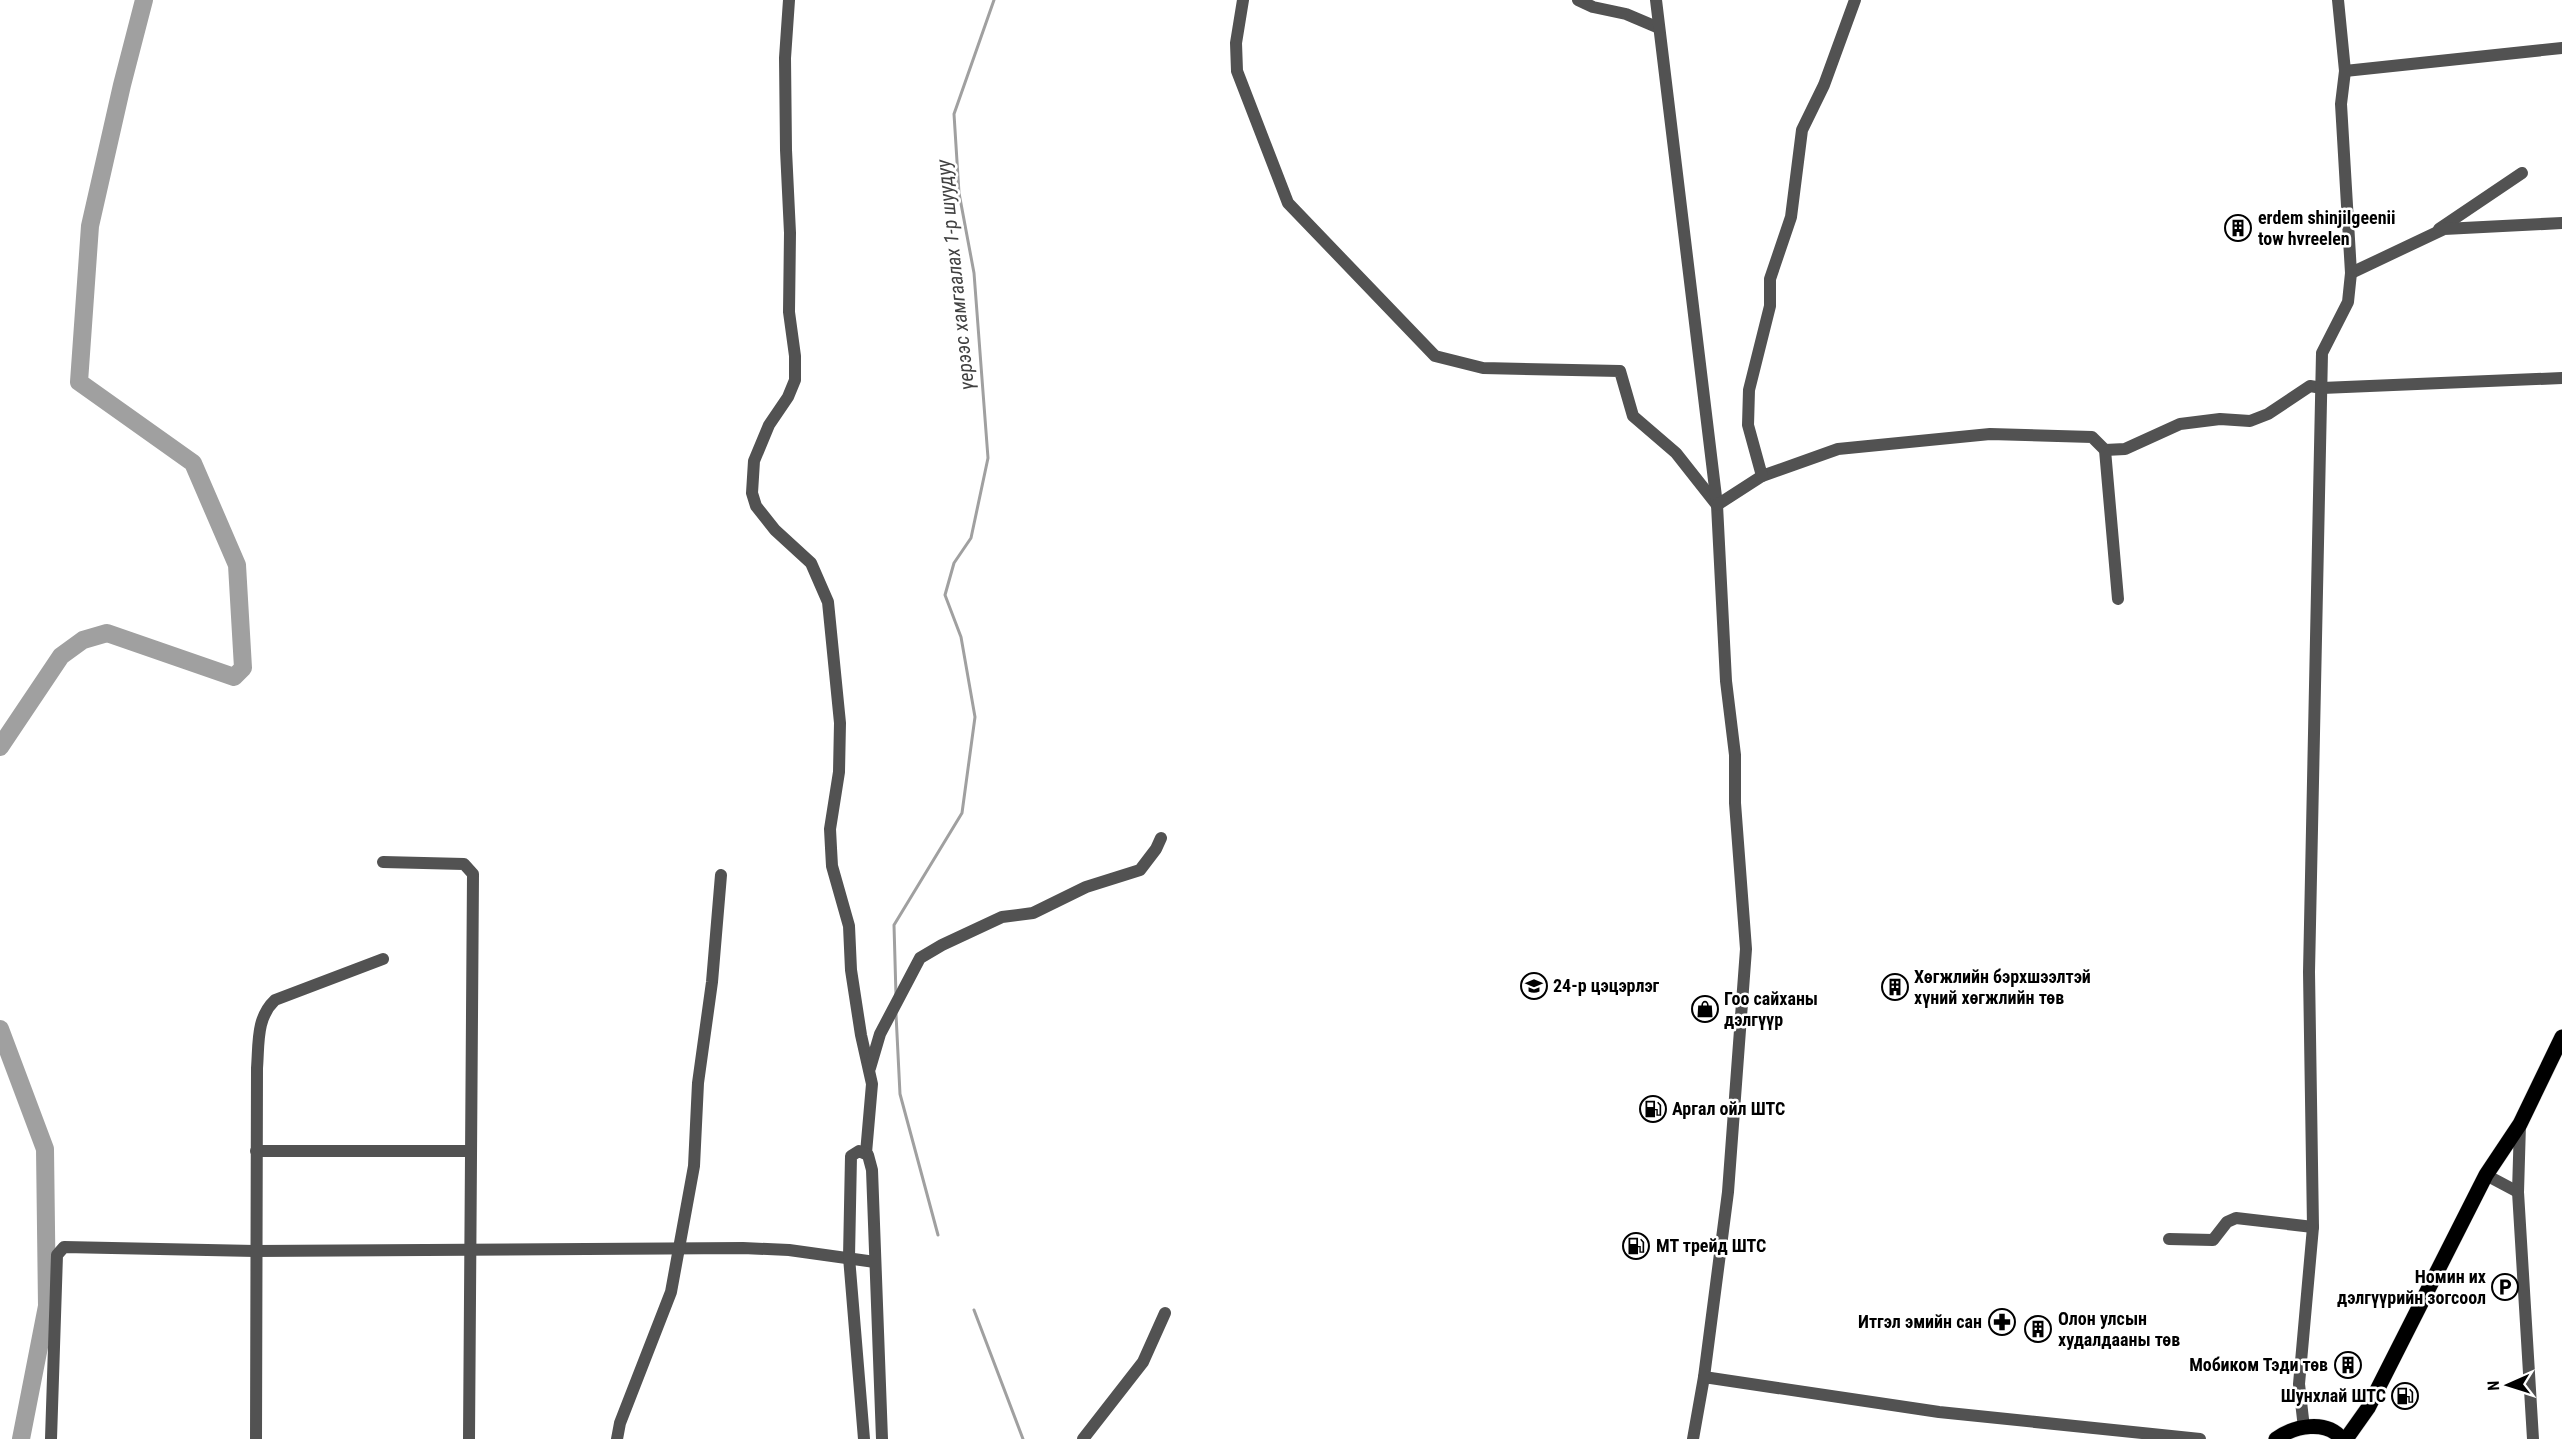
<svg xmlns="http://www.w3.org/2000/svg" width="2562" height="1439" viewBox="0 0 2562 1439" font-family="'Roboto Condensed',sans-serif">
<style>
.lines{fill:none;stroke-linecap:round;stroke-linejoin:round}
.stream{stroke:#a0a0a0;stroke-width:3}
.river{stroke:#a0a0a0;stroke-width:18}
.major-casing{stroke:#dbdbdb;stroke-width:16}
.minor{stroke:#525252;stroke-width:12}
.major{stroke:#000;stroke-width:15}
.labels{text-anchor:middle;stroke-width:5;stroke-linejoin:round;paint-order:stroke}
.poi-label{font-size:18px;font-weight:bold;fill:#000;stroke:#fff;text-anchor:start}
.water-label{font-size:20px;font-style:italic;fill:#414141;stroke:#fff}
</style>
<rect width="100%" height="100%" fill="#fff"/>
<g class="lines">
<!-- stream -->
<g class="stream">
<polyline points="896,996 894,925 962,813 975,717 961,637 945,595 954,563 971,538 988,458 974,273 959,193 954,114 994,0"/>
<polyline points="896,1014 900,1094 938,1235"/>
<polyline points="974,1310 1023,1439"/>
</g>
<!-- river -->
<g class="river">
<polyline points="0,747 61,656 83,640 107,633 234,677 243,668 237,565 193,463 79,382 90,226 122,85 144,0"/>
<polyline points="0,1029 45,1149 47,1306 21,1439"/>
</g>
<defs>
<g id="major">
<path d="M2276,1439C2294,1426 2326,1419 2342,1439"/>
<polyline points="2346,1439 2368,1408 2486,1175 2520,1124 2562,1037"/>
</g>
</defs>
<!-- major casing -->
<use href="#major" class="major-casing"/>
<!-- minor -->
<g class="minor">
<polyline points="789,0 785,58 786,150 790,233 789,312 795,356 795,380 788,397 769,425 754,461 752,493 756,506 775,530 811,563 828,602 840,723 839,772 830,829 831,848 832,866 849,926 851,970 861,1035 872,1084 866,1153"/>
<polyline points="1243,0 1236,43 1237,71 1288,203 1435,356 1483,368 1620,371 1633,416 1676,453 1717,505"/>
<polyline points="1578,0 1593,7 1626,14 1659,28"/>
<polyline points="1656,0 1717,505 1726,681 1735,755 1735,803 1746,949 1728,1192 1704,1377"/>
<polyline points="2345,71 2562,48"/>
<polyline points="2439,229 2522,173"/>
<polyline points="2351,273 2444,229 2562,223"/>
<polyline points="2105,450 2125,449 2180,424 2220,419 2250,421 2268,414 2310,386 2322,388 2562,378"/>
<polyline points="1762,476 1838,449 1990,434 2092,437 2105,450 2118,599"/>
<polyline points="1717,505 1762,476 1748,425 1749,390 1770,306 1770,279 1791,217 1802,130 1824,85 1855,0"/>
<polyline points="383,862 464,864 473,874 469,1439"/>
<polyline points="870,1068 880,1034 920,958 942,945 1002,917 1033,913 1086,887 1140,870 1156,849 1161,838"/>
<polyline points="2520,1124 2518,1192 2533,1439"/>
<polyline points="256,1151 470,1151"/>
<polyline points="2486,1175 2518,1192"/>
<polyline points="2169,1239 2213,1240 2227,1222 2236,1218 2313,1227"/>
<polyline points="2304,1428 2299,1384 2313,1227 2309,972 2322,353 2348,302 2351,273 2341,104 2345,71 2338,0"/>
<polyline points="51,1439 57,1255 64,1247 255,1251 743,1248 789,1250 875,1262"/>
<path d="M256,1439L257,1068C259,1043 256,1018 275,1000L383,959"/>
<polyline points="617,1439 620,1423 671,1292 694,1166 698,1083 712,982 721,875"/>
<polyline points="864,1439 849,1257 851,1156 859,1151 868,1155 872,1170 882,1439"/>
<polyline points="1083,1439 1143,1362 1165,1313"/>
<polyline points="1693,1439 1704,1377 1939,1412 2200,1439"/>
</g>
<!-- major -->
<use href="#major" class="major"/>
</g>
<!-- icons -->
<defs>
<symbol id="building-ring" viewBox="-11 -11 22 22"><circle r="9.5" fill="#fff" stroke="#000" stroke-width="1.5"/><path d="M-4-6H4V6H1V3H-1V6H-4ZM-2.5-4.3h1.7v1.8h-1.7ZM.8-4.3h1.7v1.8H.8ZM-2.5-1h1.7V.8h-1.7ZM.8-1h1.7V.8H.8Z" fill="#000"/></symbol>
<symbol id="school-ring" viewBox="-11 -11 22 22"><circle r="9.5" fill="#fff" stroke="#000" stroke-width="1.5"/><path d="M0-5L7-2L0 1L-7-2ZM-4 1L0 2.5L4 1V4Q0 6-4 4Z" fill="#000"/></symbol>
<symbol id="shop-ring" viewBox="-11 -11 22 22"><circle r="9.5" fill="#fff" stroke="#000" stroke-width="1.5"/><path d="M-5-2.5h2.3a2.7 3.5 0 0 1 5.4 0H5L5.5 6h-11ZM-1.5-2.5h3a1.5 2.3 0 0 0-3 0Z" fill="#000"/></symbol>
<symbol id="fuel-ring" viewBox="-11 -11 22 22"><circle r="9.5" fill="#fff" stroke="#000" stroke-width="1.5"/><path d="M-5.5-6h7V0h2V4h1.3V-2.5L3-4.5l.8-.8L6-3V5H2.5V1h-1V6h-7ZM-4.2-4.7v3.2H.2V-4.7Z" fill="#000"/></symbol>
<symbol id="parking-ring" viewBox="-11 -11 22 22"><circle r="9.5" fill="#fff" stroke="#000" stroke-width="1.5"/><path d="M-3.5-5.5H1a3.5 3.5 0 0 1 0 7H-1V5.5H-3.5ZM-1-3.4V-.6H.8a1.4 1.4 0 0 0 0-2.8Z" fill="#000"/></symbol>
<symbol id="pharmacy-ring" viewBox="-11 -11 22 22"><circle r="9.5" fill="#fff" stroke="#000" stroke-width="1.5"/><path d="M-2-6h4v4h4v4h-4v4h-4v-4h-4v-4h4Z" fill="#000"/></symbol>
</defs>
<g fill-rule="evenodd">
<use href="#building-ring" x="2223" y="213" width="30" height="30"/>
<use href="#school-ring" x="1519" y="971" width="30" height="30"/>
<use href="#building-ring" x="1880" y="972" width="30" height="30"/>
<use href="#shop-ring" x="1690" y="994" width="30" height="30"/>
<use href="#fuel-ring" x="1638" y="1094" width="30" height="30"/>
<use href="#fuel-ring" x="1621" y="1231" width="30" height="30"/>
<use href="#parking-ring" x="2490" y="1272" width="30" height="30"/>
<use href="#pharmacy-ring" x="1987" y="1307" width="30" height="30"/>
<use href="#building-ring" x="2023" y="1314" width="30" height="30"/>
<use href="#building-ring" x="2333" y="1350" width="30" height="30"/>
<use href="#fuel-ring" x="2390" y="1381" width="30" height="30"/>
</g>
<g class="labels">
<!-- poi labels -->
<g class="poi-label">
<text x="2258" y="224">erdem shinjilgeenii<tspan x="2258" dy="21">tow hvreelen</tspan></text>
<text x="1914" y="983">Хөгжлийн бэрхшээлтэй<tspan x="1914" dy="21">хүний хөгжлийн төв</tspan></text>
<text x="1553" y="992">24-р цэцэрлэг</text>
<text x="1724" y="1005">Гоо сайханы<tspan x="1724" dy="21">дэлгүүр</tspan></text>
<text x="1672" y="1115">Аргал ойл ШТС</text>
<text x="1656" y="1252">МТ трейд ШТС</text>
<text x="2486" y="1283" text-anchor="end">Номин их<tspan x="2486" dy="21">дэлгүүрийн зогсоол</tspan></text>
<text x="2058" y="1325">Олон улсын<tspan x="2058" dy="21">худалдааны төв</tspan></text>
<text x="1982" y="1328" text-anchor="end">Итгэл эмийн сан</text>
<text x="2328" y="1371" text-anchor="end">Мобиком Тэди төв</text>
<text x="2386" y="1402" text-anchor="end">Шунхлай ШТС</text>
</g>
<!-- water labels -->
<g class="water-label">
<text transform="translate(955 275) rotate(-96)" y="7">үерээс хамгаалах 1-р шуудуу</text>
</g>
</g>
<!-- north arrow -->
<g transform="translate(2508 1385) rotate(267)" stroke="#ffffff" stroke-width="4.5" paint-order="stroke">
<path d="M0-4.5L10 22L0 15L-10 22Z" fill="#000000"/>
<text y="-9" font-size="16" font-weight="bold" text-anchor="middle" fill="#000000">N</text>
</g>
</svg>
